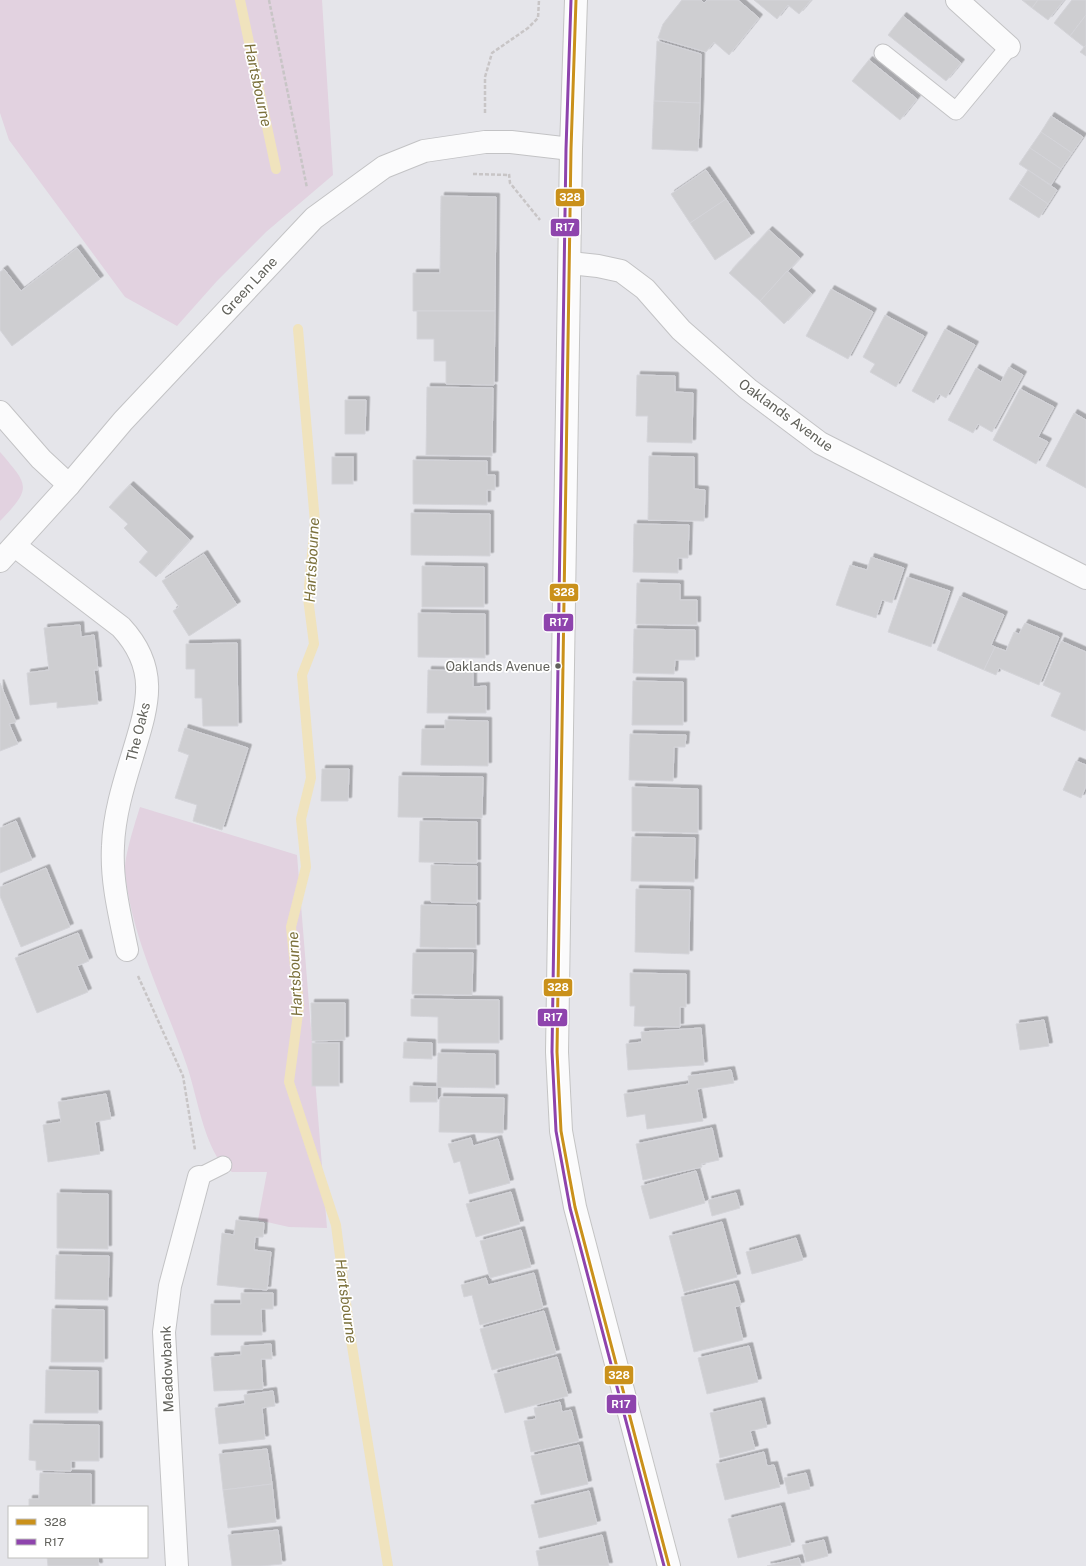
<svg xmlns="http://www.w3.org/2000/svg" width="1086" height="1566" viewBox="0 0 1086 1566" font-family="'Public Sans',sans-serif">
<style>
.green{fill:#e2d2e0}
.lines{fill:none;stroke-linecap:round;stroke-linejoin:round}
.stream{stroke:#f0e3bd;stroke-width:10}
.building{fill:#ceced1;stroke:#d4d4d9;filter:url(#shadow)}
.lane-casing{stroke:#c3c3c5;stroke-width:19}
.street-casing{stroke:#c3c3c5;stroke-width:24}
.secondary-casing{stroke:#c4c4c4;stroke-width:24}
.path{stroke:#c8c5c6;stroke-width:2.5;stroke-dasharray:4 2;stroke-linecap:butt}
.lane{stroke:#fbfbfc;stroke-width:17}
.street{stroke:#fbfbfc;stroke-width:22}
.secondary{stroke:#fbfbfc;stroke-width:22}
.bus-1-casing{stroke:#fff;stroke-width:6}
.bus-2-casing{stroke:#fff;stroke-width:6}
.bus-1{stroke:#ca911b;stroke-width:3}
.bus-2{stroke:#8e44ad;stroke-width:3}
.bus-dot{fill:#61615b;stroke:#fff;stroke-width:1.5}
.labels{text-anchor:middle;stroke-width:3.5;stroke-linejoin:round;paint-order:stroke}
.bus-label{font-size:13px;fill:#61615b;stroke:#fff;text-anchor:end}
.street-label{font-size:14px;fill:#61615b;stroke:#fff}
.water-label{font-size:15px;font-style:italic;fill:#7b703b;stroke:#fff}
.line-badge{stroke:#fff;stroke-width:1.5}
.badge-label{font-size:11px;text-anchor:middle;font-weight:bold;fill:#fff}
</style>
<defs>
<filter id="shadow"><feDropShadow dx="3.5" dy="-3.5" stdDeviation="0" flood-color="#0004"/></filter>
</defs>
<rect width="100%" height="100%" fill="#e5e5ea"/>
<!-- green -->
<g class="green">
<polygon points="0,0 322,0 333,175 266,232 217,281 177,326 125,297 9,140 0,113"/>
<path d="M0,452C28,485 33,487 0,521Z"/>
<path d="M140,807L297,855L327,1228L289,1227L258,1220L267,1172H232C227,1168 220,1163 217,1157C201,1129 197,1096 187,1066C165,1002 132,940 125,872C124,857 135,823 140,807Z"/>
</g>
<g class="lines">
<!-- stream -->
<g class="stream">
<polyline points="240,0 276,169"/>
<polyline points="298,329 315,522 308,598 314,644 302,675 311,778 301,819 306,867 291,927 299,1006 289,1082 336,1225 350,1334 388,1566"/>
</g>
</g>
<!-- building -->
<g class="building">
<polygon points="682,0 701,0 704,3 707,0 738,0 759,18 729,55 714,42 706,52 658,38 663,24"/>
<polygon points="754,0 811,0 799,14 788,5 777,19"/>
<polygon points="1022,0 1038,0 1032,8"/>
<polygon points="1038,0 1064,0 1048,20 1032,8"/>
<polygon points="1072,0 1086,0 1086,15 1070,36 1054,23"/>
<polygon points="1086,15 1086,45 1084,47 1070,36"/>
<polygon points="903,16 961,63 946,81 888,35"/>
<polygon points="657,41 701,54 700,103 654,101"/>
<polygon points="1086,45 1086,56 1080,52"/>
<polygon points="869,60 917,99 900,120 852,81"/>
<polygon points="654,101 700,103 698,151 652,149"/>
<polygon points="1051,116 1083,137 1072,153 1041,132"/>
<polygon points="1041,132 1072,153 1061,169 1030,148"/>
<polygon points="1030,148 1061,169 1051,185 1019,164"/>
<polygon points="706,170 726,199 690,223 671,194"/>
<polygon points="1028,170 1057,190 1048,204 1019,184"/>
<polygon points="1019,184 1048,204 1039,218 1009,199"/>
<polygon points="441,196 496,197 495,311 413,311 413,273 440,273"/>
<polygon points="726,199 751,236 715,260 690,223"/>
<polygon points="769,230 800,258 760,301 729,273"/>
<polygon points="77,248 100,279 12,346 0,330 0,272 4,269 21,291"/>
<polygon points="787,271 812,294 784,324 760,301"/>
<polygon points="831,289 873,312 848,359 806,336"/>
<polygon points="417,311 495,311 494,385 446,384 446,361 434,361 434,339 417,339"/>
<polygon points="885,315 924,336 896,387 870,372 875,364 863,357"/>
<polygon points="945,329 975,345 946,398 939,394 934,403 912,391"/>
<polygon points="1009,367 1023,375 992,432 978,424 973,433 948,420 976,368 1001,382"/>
<polygon points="637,375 675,376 675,392 693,393 692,443 647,442 648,416 636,416"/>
<polygon points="427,387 493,388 492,456 426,455"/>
<polygon points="1020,389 1054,407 1038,437 1048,442 1036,464 993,440"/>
<polygon points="345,400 366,400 365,434 345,434"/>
<polygon points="1074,413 1086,420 1086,488 1046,466"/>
<polygon points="649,456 694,457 694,489 705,490 704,521 648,520"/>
<rect x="332" y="457" width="21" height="27"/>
<polygon points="413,460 487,461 487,475 495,475 495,490 487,490 487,505 413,504"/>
<polygon points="130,485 190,540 156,577 139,562 148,552 124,528 128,524 109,507"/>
<polygon points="411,513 490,514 490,556 411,555"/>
<polygon points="634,524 689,525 688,558 678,558 678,573 633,572"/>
<polygon points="204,554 237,605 189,636 173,611 179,607 162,581"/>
<polygon points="871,557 904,568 892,603 882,600 876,618 836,605 850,565 867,570"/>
<polygon points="422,566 484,567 484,607 422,607"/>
<polygon points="907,577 950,591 931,647 888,632"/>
<polygon points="637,583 680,584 680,600 697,600 697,625 636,624"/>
<polygon points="960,596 1004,615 991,645 995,647 984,670 937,650"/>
<polygon points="418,613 485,614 485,658 418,657"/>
<polygon points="1025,623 1059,637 1039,685 999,668 996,675 984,670 995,647 1006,651 1014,632 1019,634"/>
<polygon points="80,625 81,637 94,635 98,670 94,670 98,704 57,708 57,702 30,705 27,673 49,670 44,628"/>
<polygon points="634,629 695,630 695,660 675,660 674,674 633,673"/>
<polygon points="1061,641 1086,652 1086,728 1085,731 1051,716 1061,693 1043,685"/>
<polygon points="237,643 238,726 203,726 202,698 195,698 195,669 186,669 186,644"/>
<polygon points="428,670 473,671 473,687 486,686 486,713 427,713"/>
<polygon points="633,681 683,682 683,725 632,725"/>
<polygon points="0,683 16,722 9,724 18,744 0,751"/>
<polygon points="445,720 488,721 488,766 421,765 422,729 445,729"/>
<polygon points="185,728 248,748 222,830 193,821 197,805 175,798 189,755 178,751"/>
<polygon points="630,734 686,735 685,747 674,747 673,781 629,780"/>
<polygon points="1076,761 1086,765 1086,786 1081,798 1063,790"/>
<polygon points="322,769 349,769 348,801 321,801"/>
<polygon points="399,776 483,777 482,818 398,817"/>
<polygon points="632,787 698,789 698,833 632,831"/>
<polygon points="16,821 32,860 0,873 0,828"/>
<polygon points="420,821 477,822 477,863 419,862"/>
<polygon points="632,837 695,838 694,882 631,881"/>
<polygon points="431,865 477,866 477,903 431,902"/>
<polygon points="46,868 70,927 21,947 0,896 0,887"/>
<polygon points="636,889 690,890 689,954 635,952"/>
<polygon points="421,905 476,906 476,948 420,947"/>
<polygon points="78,933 89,961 77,966 88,992 37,1013 15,958"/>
<polygon points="413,953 473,953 472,995 412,994"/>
<polygon points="630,973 686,974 686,1007 680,1007 680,1027 634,1026 635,1006 630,1006"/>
<polygon points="411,999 499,1000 499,1043 438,1043 438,1017 411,1016"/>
<polygon points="311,1003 345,1003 345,1040 312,1041"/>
<polygon points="1044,1020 1049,1046 1020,1050 1016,1024"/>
<polygon points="701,1028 704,1065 628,1070 626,1044 642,1042 641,1032"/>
<polygon points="404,1042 432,1043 432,1059 403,1058"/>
<rect x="312" y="1043" width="27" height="43"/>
<polygon points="438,1053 495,1054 495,1088 437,1087"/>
<polygon points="731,1070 734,1083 697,1089 703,1121 647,1129 645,1114 627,1117 624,1094 689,1084 688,1076"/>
<polygon points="410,1086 437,1087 437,1102 410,1102"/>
<polygon points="106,1094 111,1119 95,1122 100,1154 48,1162 43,1125 61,1122 58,1102"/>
<polygon points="440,1097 504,1098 503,1133 439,1132"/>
<polygon points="712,1128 719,1160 701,1164 702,1167 643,1180 636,1144"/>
<polygon points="471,1138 473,1146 498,1139 510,1183 469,1194 460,1161 454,1163 448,1144"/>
<polygon points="696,1171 705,1203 650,1219 641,1186"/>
<polygon points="511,1192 520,1224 476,1237 466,1204"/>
<polygon points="57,1193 108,1194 108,1249 57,1248"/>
<polygon points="736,1193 740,1208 712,1216 708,1200"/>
<polygon points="236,1220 264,1223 263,1237 255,1237 254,1250 271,1252 267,1290 217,1285 222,1233 234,1235"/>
<polygon points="722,1222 737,1277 684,1292 669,1236"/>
<polygon points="521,1230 531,1267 490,1278 480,1241"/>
<polygon points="796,1238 803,1260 752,1274 746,1252"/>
<polygon points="56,1255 109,1256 108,1300 55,1299"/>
<polygon points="534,1273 543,1308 480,1325 472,1295 464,1297 461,1285 486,1278 488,1285"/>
<polygon points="735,1284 741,1305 735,1307 743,1340 694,1352 681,1297"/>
<polygon points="241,1293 273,1293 273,1309 261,1309 262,1335 211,1335 211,1304 241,1304"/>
<polygon points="52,1309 104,1310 104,1362 51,1362"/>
<polygon points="544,1311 556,1353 492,1370 480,1329"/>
<polygon points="271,1344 272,1359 261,1359 263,1389 214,1391 211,1357 241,1355 241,1346"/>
<polygon points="749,1346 758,1382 707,1394 698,1358"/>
<polygon points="557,1357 568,1396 505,1413 494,1374"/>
<polygon points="46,1370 98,1371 98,1413 45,1413"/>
<polygon points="273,1391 275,1406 262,1408 265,1439 219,1444 215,1408 245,1404 244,1395"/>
<polygon points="761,1401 767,1427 750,1431 755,1449 720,1458 710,1413"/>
<polygon points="560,1402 562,1412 571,1410 579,1441 531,1452 524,1421 536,1419 534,1408"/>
<polygon points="30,1424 99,1425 99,1461 71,1461 71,1471 36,1470 36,1461 29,1460"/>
<polygon points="579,1445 588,1484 541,1495 531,1456"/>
<polygon points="267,1449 272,1484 223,1490 219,1454"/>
<polygon points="764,1452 767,1466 774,1465 780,1487 725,1500 716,1464"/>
<polygon points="40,1473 91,1474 91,1507 29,1507 29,1499 39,1499"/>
<polygon points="806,1473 810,1489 788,1494 784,1478"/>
<polygon points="272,1484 276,1522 228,1528 223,1490"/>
<polygon points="589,1491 597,1524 539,1538 531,1505"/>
<polygon points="781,1506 791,1545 738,1558 728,1519"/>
<polygon points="278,1530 282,1564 261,1566 232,1566 228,1535"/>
<polygon points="602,1535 609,1566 539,1566 536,1551"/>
<polygon points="824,1540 828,1556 806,1562 802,1545"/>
<polygon points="47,1557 98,1557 99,1566 48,1566"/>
<polygon points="799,1558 801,1566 767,1566"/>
</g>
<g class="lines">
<defs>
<g id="lane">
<polyline points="883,53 956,111 1009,47"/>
<polyline points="199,1177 223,1165"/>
</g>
<g id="street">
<polyline points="957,0 1009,47"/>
<polyline points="570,263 598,266 621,271 645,289 681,330 748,389 820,443 1086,578"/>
<polyline points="0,412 41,459 69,485"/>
<path d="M15,546L121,627C161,670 147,707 132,757C123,786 114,816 113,846C111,881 120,916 127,950"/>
<polyline points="0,561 69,485 123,421 314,218 384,167 424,151 485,142 511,142 571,149"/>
<polyline points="177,1566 164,1332 170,1286 199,1177"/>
</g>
<polyline id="secondary" points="576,0 571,149 557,1052 561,1131 575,1207 669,1566"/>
</defs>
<!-- lane casing -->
<use href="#lane" class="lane-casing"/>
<!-- street casing -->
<use href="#street" class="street-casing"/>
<!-- secondary casing -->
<use href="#secondary" class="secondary-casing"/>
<!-- path -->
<g class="path">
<polyline points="269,0 307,188"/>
<polyline points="485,113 485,77 492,53 528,28 538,18 539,0"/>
<polyline points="473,174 509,175"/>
<polyline points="509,174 510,183 540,220"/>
<polyline points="138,976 183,1076 195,1150"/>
</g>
<!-- lane -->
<use href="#lane" class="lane"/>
<!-- street -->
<use href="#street" class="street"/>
<!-- secondary -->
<use href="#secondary" class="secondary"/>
<defs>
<polyline id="bus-1" points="576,0 571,149 557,1052 561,1131 575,1207 669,1566"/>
<polyline id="bus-2" points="571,0 566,149 552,1052 556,1131 570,1208 664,1566"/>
</defs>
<!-- bus-1 casing -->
<use href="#bus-1" class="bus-1-casing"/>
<!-- bus-2 casing -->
<use href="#bus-2" class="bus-2-casing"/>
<!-- bus-1 -->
<use href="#bus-1" class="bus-1"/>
<!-- bus-2 -->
<use href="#bus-2" class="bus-2"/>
</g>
<!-- markers -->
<circle class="bus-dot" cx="558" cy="666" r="3.5"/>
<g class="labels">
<!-- bus labels -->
<g class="bus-label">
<text x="550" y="671">Oaklands Avenue</text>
</g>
<!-- street labels -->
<g class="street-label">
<text transform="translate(249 286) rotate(-47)" y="5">Green Lane</text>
<text transform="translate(786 415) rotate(36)" y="5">Oaklands Avenue</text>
<text transform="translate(138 732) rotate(-76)" y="5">The Oaks</text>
<text transform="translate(167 1369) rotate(-92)" y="5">Meadowbank</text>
</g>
<!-- water labels -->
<g class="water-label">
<text transform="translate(258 85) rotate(78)" y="5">Hartsbourne</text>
<text transform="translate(312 560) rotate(-87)" y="5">Hartsbourne</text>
<text transform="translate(295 974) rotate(-93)" y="5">Hartsbourne</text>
<text transform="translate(346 1301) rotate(82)" y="5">Hartsbourne</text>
</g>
</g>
<g class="line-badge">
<rect x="555" y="188" width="30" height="19" rx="4" fill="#ca911b"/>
<rect x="550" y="218" width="30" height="19" rx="4" fill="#8e44ad"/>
<rect x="549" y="583" width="30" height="19" rx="4" fill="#ca911b"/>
<rect x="543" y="613" width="31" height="19" rx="4" fill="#8e44ad"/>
<rect x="543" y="978" width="30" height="19" rx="4" fill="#ca911b"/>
<rect x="537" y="1008" width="31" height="19" rx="4" fill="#8e44ad"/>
<rect x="604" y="1365" width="30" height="20" rx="4" fill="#ca911b"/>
<rect x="606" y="1394" width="31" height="20" rx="4" fill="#8e44ad"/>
</g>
<g class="badge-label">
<text x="570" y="201">328</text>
<text x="565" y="231">R17</text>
<text x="564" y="596">328</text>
<text x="559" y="626">R17</text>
<text x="558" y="991">328</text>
<text x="553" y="1021">R17</text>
<text x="619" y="1379">328</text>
<text x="621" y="1408">R17</text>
</g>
<!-- legend -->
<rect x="8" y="1506" width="140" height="52" fill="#ffffff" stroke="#c0c0bd"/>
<rect x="16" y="1519" width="20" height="6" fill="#ca911b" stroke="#c0c0bd"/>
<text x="44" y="1526" font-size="12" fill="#61615b">328</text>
<rect x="16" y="1539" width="20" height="6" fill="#8e44ad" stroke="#c0c0bd"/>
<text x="44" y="1546" font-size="12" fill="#61615b">R17</text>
</svg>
